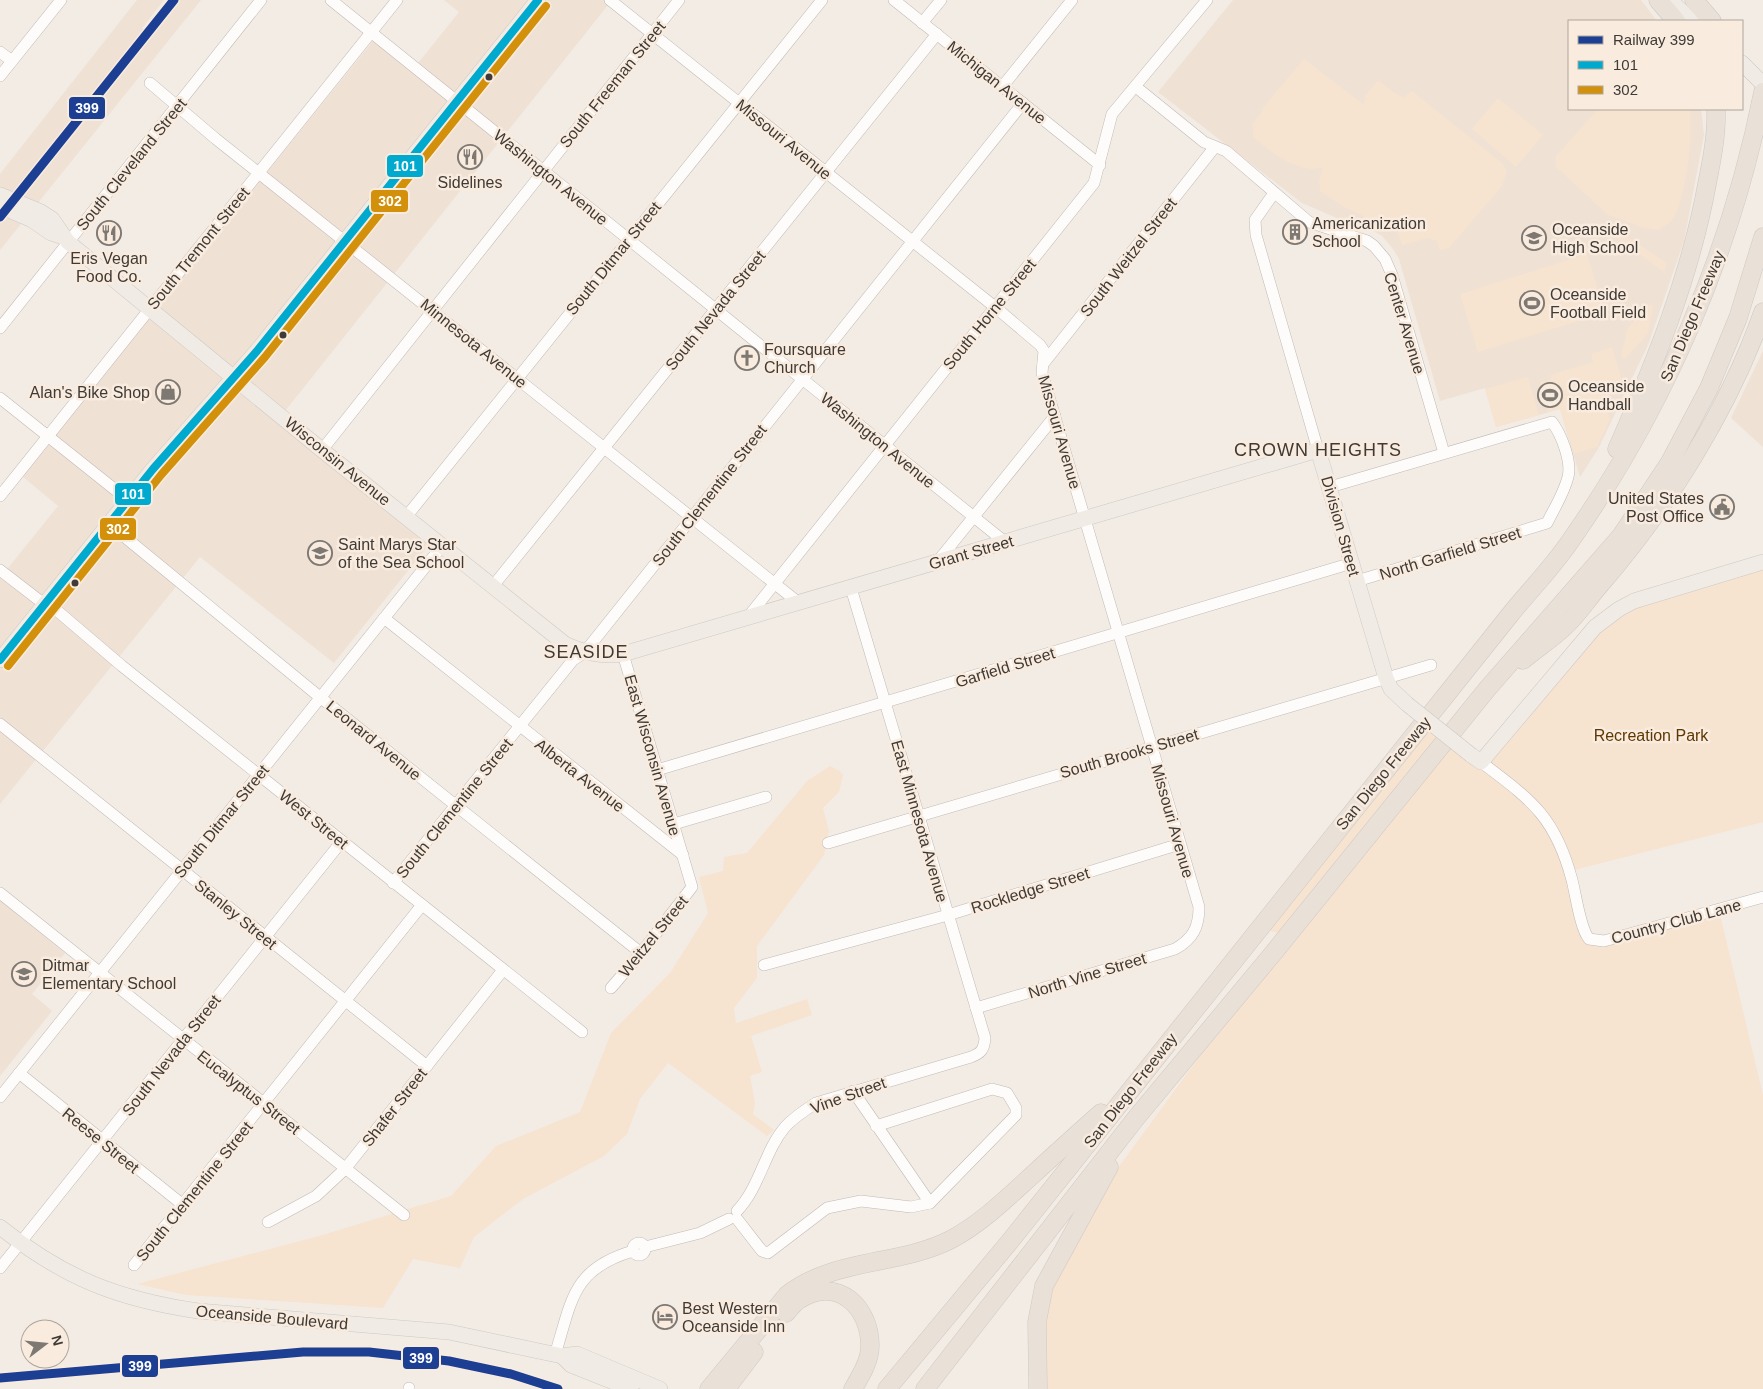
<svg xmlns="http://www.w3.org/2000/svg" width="1763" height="1389" viewBox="0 0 1763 1389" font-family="Arial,sans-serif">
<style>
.built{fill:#efe1d4}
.green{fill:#f6e3d0}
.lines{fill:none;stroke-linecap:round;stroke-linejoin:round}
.minor-casing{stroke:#c0bab5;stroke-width:12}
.major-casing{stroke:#cdc9c5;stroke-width:16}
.highway-casing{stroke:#cdc9c5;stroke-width:19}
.minor{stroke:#fdfcfb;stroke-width:11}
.major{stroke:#f1ebe5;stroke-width:15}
.highway{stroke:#e9e0d7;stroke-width:18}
.major-bridge-casing{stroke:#cdc9c5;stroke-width:16;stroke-linecap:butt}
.major-bridge{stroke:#f1ebe5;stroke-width:15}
.bus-1-casing{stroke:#f9ecdf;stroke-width:11}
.bus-2-casing{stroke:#f9ecdf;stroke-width:11}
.bus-1{stroke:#00a9ce;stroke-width:8}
.bus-2{stroke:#d2900b;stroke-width:8}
.rail-1-casing{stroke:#f9ecdf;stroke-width:12}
.rail-1{stroke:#1c3f94;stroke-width:9}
.bus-dot{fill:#3f3a35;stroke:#f9ecdf;stroke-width:2}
.labels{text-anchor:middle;stroke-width:5;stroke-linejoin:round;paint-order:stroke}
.street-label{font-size:16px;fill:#3f3a35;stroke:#f9ecdf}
.poi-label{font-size:16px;fill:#3f3a35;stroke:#f9ecdf;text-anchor:start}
.park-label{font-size:16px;fill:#603700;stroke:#f9ecdf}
.neighbourhood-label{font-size:18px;letter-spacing:1px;fill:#3f3a35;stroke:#f9ecdf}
.line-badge{stroke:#f9ecdf;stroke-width:2}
.badge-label{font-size:14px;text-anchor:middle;font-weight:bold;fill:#fff}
</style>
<rect width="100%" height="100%" fill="#f3ece5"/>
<!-- built -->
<g class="built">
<polygon points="137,0 164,0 142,28 145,31 170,0 201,0 0,250 0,174"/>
<polygon points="444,0 612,0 278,420 431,542 334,663 200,557 0,804 0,578 58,506 22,476 373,41 411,72 459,12"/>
<polygon points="1233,0 1641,0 1657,21 1569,21 1569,109 1701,109 1704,135 1684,241 1648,345 1598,449 1580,477 1560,409 1496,427 1485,388 1440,401 1399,259 1393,249 1382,236 1369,228 1339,219 1302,203 1158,92"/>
<polygon points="1763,351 1763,447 1731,418"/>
<polygon points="0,900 65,953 32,994 52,1011 0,1076"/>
</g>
<!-- green -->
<g class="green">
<path d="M1304,59L1363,104L1366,99L1364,97L1378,80L1396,94L1404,97L1412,91L1502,163L1507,171L1502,186L1449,248L1440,250L1437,241L1428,238L1402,245L1398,233L1344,207L1320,191L1319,180L1323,167C1301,176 1271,152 1254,138L1252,124L1263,111L1261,110Z"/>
<polygon points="1498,98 1543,135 1516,167 1472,129"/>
<path d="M1598,109H1690C1692,137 1688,193 1674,217C1672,222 1664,226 1659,230L1644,228L1608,215L1556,167V156Z"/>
<polygon points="1615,228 1667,263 1664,272 1610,233"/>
<polygon points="1587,254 1605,313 1478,352 1460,294"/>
<polygon points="1650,304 1653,307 1648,334 1625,359 1621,357 1627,329"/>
<polygon points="1612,347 1625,390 1603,396 1610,420 1597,447 1574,454 1560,409 1548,412 1540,382 1551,379 1550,375 1593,362 1591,354"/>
<polygon points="1528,377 1539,415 1496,427 1485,389"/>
<polygon points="1763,566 1763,822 1570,871 1593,939 1719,910 1763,1095 1763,1389 1039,1389 1039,1313 1096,1198 1286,938 1278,933 1255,927 1424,720 1476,757 1618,611"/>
<polygon points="830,766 840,771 843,775 839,792 823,808 829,831 824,855 757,946 757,978 734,1008 736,1023 807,999 812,1015 751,1036 762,1072 750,1076 755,1103 753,1114 774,1130 767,1136 668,1063 640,1099 627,1134 604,1156 523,1199 474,1237 460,1268 413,1259 383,1308 186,1295 137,1284 319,1236 451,1196 496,1146 580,1112 611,1033 670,973 708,913 699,877 723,871 724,857 747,853 807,781"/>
</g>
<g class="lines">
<defs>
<g id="minor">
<polyline points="331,0 1005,542"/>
<path d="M610,0L995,307L1040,345L1044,351L1042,373L1199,907C1199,927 1193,939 1175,949L976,1008"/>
<polyline points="894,0 1100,165"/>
<polyline points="922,23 941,0"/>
<polyline points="0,52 12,61"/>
<polyline points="0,76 61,0"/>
<polyline points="150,83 216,139 799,603"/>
<polyline points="1002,87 1072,0"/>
<polyline points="1136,87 1204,142 1226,151 1309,222 1367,241 1374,246 1385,259 1392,275 1444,453"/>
<polyline points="1274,193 1255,220 1256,235 1318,450"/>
<polyline points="0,328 261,0"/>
<polyline points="1043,364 1214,148"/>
<polyline points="0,398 128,500"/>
<polyline points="322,450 679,0"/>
<path d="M1330,487L1552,422C1561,434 1572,461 1568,477C1564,493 1554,509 1547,523L1357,581"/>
<polyline points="0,496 397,0"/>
<polyline points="406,517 822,0"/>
<polyline points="109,524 321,698 641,953"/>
<polyline points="938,561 1055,416"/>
<polyline points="0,570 44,604 54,608 122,666 582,1032"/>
<polyline points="493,586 937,34"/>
<polyline points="748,617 1094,183 1112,114 1207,0"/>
<polyline points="384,618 683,855"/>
<polyline points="0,724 427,1066"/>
<path d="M1481,762C1531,800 1555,816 1572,880C1576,895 1580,928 1589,939L1604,941L1763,897"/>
<polyline points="657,770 1352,563"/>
<polyline points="674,824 766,797"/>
<polyline points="828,843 1431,665"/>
<polyline points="393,883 573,660 584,653 1023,103"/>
<polyline points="0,893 404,1215"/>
<polyline points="764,965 948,915 1180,844"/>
<polyline points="611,988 641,953 692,887 623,654"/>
<polyline points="19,1073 183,1205"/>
<polyline points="853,1091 930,1203 1016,1115 1016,1108 1007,1093 992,1089 876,1126"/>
<polyline points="0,1097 442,546"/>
<path d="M737,1211C760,1187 764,1152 785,1127C794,1117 805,1110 816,1103L971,1057C981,1053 984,1050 985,1038L851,588"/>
<polyline points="737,1219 762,1251 768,1253 827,1208 861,1201 911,1207 930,1203"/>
<polyline points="268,1222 316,1196 345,1169 503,970"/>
<circle cx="639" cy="1249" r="6"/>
<polyline points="645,1247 700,1233 729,1219"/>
<polyline points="134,1265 422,905"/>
<polyline points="0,1268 342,841"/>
<path d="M555,1355C572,1300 572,1269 633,1251"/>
<polyline points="409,1389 409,1388"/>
</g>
<g id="major">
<polyline points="1670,0 1692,21"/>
<polyline points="1742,63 1763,84"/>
<path d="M0,195L41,212L52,219L68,242L322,450L565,644C585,653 601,657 623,654L1318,450L1386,678L1391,689L1407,704"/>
<polyline points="0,206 32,220 51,233 63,237"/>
<polyline points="0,660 153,469 257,351 538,0"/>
<polyline points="1471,755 1481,762 1595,627 1619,609 1634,601 1763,562"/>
<path d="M0,1227C64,1278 117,1299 198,1311L449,1332L562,1356L577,1354L660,1389"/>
<polyline points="562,1356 571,1365 631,1389"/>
</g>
<g id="highway">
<polyline points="1658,0 1676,21"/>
<polyline points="1694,0 1712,21"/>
<path d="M1617,449C1655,363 1690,277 1707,184C1712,159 1717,134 1716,109"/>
<path d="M1523,660C1536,649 1550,640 1562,629C1576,617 1587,600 1599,586C1666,509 1729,409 1763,312"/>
<path d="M786,1313C790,1308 795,1302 800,1299C838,1276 870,1307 870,1346C870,1361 860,1377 853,1389"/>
<path d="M709,1389L787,1295C834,1258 898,1266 950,1240C979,1225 1004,1201 1028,1179C1052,1157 1076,1135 1101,1113"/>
<polyline points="726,1389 754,1352"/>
<path d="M887,1389L1011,1240L1509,616C1529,591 1553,567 1571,540C1665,406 1731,253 1763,92"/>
<polyline points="925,1389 1136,1118 1275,951 1488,688 1621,536 1670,462 1709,388 1738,318 1763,237"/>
<polyline points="1038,1389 1037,1322 1044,1286 1109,1167"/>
</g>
</defs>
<!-- minor casing -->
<use href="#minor" class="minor-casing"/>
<!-- major casing -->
<use href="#major" class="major-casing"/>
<!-- highway casing -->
<use href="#highway" class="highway-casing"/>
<!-- minor -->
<use href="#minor" class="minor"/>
<!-- major -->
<use href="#major" class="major"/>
<!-- highway -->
<use href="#highway" class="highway"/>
<defs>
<polyline id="major-bridge" points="1407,704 1471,755"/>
</defs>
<!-- major-bridge casing -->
<use href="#major-bridge" class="major-bridge-casing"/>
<!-- major-bridge -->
<use href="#major-bridge" class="major-bridge"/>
<defs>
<polyline id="bus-1" points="0,660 153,469 257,351 538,0"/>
<polyline id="bus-2" points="8,666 161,475 265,357 546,6"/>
</defs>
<!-- bus-1 casing -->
<use href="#bus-1" class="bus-1-casing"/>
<!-- bus-2 casing -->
<use href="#bus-2" class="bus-2-casing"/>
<!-- bus-1 -->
<use href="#bus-1" class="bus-1"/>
<!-- bus-2 -->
<use href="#bus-2" class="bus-2"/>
<defs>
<g id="rail-1">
<polyline points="0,217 174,0"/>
<polyline points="0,1378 303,1352 369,1352 449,1361 511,1374 558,1389"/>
</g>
</defs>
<!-- rail-1 casing -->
<use href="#rail-1" class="rail-1-casing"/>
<!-- rail-1 -->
<use href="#rail-1" class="rail-1"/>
</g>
<!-- icons -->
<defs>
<symbol id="restaurant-ring" viewBox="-11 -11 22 22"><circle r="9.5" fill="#f9ecdf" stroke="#7e7873" stroke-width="1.5"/><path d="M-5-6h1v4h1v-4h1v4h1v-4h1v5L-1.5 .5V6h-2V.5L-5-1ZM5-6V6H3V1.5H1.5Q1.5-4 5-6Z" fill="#7e7873"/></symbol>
<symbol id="building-ring" viewBox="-11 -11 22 22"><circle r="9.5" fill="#f9ecdf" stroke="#7e7873" stroke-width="1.5"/><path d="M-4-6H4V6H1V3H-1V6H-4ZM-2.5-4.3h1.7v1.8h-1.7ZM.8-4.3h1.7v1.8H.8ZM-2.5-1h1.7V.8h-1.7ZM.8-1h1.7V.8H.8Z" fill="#7e7873"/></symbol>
<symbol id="school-ring" viewBox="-11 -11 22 22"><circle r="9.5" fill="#f9ecdf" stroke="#7e7873" stroke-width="1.5"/><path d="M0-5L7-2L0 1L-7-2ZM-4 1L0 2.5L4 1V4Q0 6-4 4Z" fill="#7e7873"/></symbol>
<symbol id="stadium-ring" viewBox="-11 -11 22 22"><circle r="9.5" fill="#f9ecdf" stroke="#7e7873" stroke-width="1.5"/><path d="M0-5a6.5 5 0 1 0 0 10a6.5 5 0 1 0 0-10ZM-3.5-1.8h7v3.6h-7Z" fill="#7e7873"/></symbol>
<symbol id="church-ring" viewBox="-11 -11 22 22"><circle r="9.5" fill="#f9ecdf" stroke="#7e7873" stroke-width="1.5"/><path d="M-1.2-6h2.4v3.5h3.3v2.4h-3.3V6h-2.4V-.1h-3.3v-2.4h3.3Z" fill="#7e7873"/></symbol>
<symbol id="shop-ring" viewBox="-11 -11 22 22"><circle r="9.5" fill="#f9ecdf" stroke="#7e7873" stroke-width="1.5"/><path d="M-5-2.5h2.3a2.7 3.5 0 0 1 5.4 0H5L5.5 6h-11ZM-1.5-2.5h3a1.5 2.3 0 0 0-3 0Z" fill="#7e7873"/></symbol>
<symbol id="civic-ring" viewBox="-11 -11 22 22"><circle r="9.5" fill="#f9ecdf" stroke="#7e7873" stroke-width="1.5"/><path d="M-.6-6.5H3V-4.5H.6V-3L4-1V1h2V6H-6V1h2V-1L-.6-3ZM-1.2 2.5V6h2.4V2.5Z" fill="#7e7873"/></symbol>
<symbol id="hotel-ring" viewBox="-11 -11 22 22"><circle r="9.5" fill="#f9ecdf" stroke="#7e7873" stroke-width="1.5"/><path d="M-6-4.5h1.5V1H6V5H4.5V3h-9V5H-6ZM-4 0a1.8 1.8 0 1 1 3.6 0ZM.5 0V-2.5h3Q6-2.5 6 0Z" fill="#7e7873"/></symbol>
</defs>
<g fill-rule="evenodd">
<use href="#restaurant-ring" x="456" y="143" width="28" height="28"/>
<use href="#building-ring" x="1281" y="218" width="28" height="28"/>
<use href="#restaurant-ring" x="95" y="219" width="28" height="28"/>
<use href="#school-ring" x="1520" y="224" width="28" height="28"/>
<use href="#stadium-ring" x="1518" y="289" width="28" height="28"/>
<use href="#church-ring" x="733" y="344" width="28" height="28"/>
<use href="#shop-ring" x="154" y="378" width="28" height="28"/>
<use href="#stadium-ring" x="1536" y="381" width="28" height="28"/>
<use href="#civic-ring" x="1708" y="493" width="28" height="28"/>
<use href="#school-ring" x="306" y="539" width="28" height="28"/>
<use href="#school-ring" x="10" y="960" width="28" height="28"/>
<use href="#hotel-ring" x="651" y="1303" width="28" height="28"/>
</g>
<!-- markers -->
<g class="bus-dot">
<circle cx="489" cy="77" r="4.5"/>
<circle cx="283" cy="335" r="4.5"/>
<circle cx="75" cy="583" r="4.5"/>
</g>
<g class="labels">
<!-- street labels -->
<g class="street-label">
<text transform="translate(997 82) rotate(39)" y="6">Michigan Avenue</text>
<text transform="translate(612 84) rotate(-51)" y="6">South Freeman Street</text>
<text transform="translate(784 139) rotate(39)" y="6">Missouri Avenue</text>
<text transform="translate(131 164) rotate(-51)" y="6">South Cleveland Street</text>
<text transform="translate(551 177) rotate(39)" y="6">Washington Avenue</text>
<text transform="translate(198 248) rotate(-51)" y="6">South Tremont Street</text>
<text transform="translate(1128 257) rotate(-52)" y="6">South Weitzel Street</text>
<text transform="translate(613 258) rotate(-51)" y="6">South Ditmar Street</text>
<text transform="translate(715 310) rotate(-51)" y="6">South Nevada Street</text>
<text transform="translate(989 314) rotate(-51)" y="6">South Horne Street</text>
<text transform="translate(1692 316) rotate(-67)" y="6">San Diego Freeway</text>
<text transform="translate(1405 323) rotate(73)" y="6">Center Avenue</text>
<text transform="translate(474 343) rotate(39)" y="6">Minnesota Avenue</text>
<text transform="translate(1060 432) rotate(74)" y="6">Missouri Avenue</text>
<text transform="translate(878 440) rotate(39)" y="6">Washington Avenue</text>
<text transform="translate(338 461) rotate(39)" y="6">Wisconsin Avenue</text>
<text transform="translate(709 495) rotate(-52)" y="6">South Clementine Street</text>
<text transform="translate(1341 526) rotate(74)" y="6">Division Street</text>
<text transform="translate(971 552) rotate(-16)" y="6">Grant Street</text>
<text transform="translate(1450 553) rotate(-17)" y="6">North Garfield Street</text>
<text transform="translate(1005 667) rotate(-17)" y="6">Garfield Street</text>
<text transform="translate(374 740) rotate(39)" y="6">Leonard Avenue</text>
<text transform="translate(1129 753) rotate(-16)" y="6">South Brooks Street</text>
<text transform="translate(653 755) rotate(74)" y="6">East Wisconsin Avenue</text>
<text transform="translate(1383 773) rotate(-51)" y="6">San Diego Freeway</text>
<text transform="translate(580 775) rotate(38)" y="6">Alberta Avenue</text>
<text transform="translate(454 808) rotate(-51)" y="6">South Clementine Street</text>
<text transform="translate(314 819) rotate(39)" y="6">West Street</text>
<text transform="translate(221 821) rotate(-51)" y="6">South Ditmar Street</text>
<text transform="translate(920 821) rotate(74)" y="6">East Minnesota Avenue</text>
<text transform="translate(1173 821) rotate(74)" y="6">Missouri Avenue</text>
<text transform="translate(1030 890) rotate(-17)" y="6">Rockledge Street</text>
<text transform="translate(236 914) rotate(39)" y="6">Stanley Street</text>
<text transform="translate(1676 921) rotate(-15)" y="6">Country Club Lane</text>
<text transform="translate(653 936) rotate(-51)" y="6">Weitzel Street</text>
<text transform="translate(1087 975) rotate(-17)" y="6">North Vine Street</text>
<text transform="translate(171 1055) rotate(-52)" y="6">South Nevada Street</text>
<text transform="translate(1130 1090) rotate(-52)" y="6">San Diego Freeway</text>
<text transform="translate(249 1092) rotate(38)" y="6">Eucalyptus Street</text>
<text transform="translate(848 1095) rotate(-20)" y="6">Vine Street</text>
<text transform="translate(394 1107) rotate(-52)" y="6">Shafer Street</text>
<text transform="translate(101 1140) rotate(39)" y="6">Reese Street</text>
<text transform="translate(194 1191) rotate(-51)" y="6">South Clementine Street</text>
<text transform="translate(272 1317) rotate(5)" y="6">Oceanside Boulevard</text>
</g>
<!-- poi labels -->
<g class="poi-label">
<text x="470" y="188" text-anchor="middle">Sidelines</text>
<text x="1312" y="229">Americanization<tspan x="1312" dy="18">School</tspan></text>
<text x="1552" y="235">Oceanside<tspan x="1552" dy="18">High School</tspan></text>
<text x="109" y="264" text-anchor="middle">Eris Vegan<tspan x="109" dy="18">Food Co.</tspan></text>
<text x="1550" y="300">Oceanside<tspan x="1550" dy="18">Football Field</tspan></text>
<text x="764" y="355">Foursquare<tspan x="764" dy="18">Church</tspan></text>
<text x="1568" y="392">Oceanside<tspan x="1568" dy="18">Handball</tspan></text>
<text x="150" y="398" text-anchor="end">Alan's Bike Shop</text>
<text x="1704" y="504" text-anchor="end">United States<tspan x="1704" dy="18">Post Office</tspan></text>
<text x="338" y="550">Saint Marys Star<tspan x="338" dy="18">of the Sea School</tspan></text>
<text x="42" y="971">Ditmar<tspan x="42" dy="18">Elementary School</tspan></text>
<text x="682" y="1314">Best Western<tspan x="682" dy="18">Oceanside Inn</tspan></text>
</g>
<!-- park labels -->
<g class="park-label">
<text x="1651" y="741">Recreation Park</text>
</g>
<!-- neighbourhood labels -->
<g class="neighbourhood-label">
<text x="1318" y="456">CROWN HEIGHTS</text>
<text x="586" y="658">SEASIDE</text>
</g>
</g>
<g class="line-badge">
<rect x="68" y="96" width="38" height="24" rx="5" fill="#1c3f94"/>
<rect x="386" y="154" width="38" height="24" rx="5" fill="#00a9ce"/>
<rect x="370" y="189" width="39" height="24" rx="5" fill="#d2900b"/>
<rect x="114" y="482" width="38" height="24" rx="5" fill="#00a9ce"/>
<rect x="99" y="517" width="38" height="24" rx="5" fill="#d2900b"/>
<rect x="402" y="1346" width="38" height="24" rx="5" fill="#1c3f94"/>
<rect x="121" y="1354" width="38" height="24" rx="5" fill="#1c3f94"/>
</g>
<g class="badge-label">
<text x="87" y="113">399</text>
<text x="405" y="171">101</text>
<text x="390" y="206">302</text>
<text x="133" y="499">101</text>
<text x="118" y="534">302</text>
<text x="421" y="1363">399</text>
<text x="140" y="1371">399</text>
</g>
<!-- legend -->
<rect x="1568" y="20" width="175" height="90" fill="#f9ecdf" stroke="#afa59b"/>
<rect x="1578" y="36" width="25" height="8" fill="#1c3f94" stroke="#afa59b"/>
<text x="1613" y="45" font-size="15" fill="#3f3a35">Railway 399</text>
<rect x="1578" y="61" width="25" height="8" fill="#00a9ce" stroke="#afa59b"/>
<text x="1613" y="70" font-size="15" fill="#3f3a35">101</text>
<rect x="1578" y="86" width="25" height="8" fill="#d2900b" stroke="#afa59b"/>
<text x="1613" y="95" font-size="15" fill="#3f3a35">302</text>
<!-- north arrow -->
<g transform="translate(45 1344) rotate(74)"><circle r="24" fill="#f9ecdf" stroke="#afa59b"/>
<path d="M0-4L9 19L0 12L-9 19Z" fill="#7e7873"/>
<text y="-8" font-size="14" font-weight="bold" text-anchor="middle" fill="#3f3a35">N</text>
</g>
</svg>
